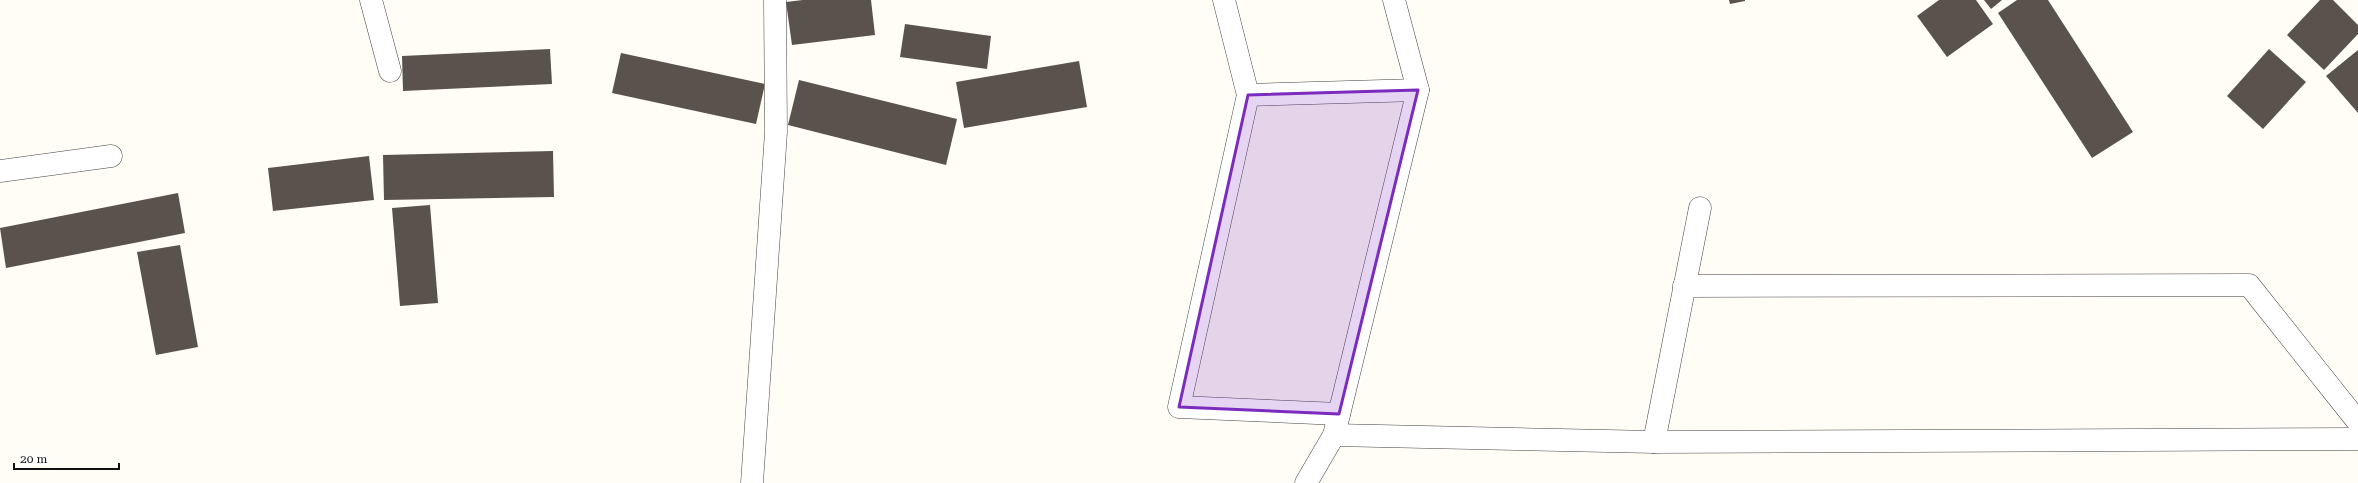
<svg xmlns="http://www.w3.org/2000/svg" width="2358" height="483" viewBox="0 0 2358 483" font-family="'Roboto Serif',serif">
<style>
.building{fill:#5a524d}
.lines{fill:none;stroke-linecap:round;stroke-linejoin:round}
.minor-casing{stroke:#444;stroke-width:23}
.minor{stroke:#fff;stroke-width:22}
.marked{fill:#7b2cbf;fill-opacity:0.2;stroke:#7b2cbf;stroke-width:3;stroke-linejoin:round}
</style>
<rect width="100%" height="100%" fill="#fffdf5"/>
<!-- building -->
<g class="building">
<polygon points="803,0 871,0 875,35 792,45 786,2"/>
<polygon points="1729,0 1745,0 1745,1 1730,4"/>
<polygon points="1939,0 1976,0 1993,24 1947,57 1917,16"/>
<polygon points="1984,0 2002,0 1991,9"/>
<polygon points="2017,0 2048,0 2133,132 2092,158 1998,13"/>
<polygon points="2320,0 2333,0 2358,25 2358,34 2324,70 2287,35"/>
<polygon points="905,24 991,36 987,69 900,57"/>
<polygon points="550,49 552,84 403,91 402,56"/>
<polygon points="2269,49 2306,82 2263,129 2227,96"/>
<polygon points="2358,50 2358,113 2326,76"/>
<polygon points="621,53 765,84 756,124 612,93"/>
<polygon points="1079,61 1087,107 964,128 956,82"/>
<polygon points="799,80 957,119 946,165 788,125"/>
<polygon points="553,151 554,197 384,200 383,155"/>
<polygon points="369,156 374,200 273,211 268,168"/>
<polygon points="178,193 185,233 6,268 0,228"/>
<polygon points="430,205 438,303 400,306 392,208"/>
<polygon points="180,245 198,347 156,355 137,252"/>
</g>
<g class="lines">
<defs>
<g id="minor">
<polyline points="371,0 390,71"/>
<polyline points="1224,0 1248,95 1179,407 1339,414"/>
<polyline points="1248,95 1418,90"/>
<polyline points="0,171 111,156"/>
<polyline points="1684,286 2249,285 2358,422"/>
<polyline points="1334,435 1654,442 2358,439"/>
<polyline points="1654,442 1700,208"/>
<polyline points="752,483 776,132 775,0"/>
<polyline points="1306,483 1334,435 1418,90 1394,0"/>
</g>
</defs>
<!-- minor casing -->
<use href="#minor" class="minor-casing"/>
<!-- minor -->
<use href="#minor" class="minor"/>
</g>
<!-- marked area -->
<path class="marked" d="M1418,90L1339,414L1179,407L1248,95Z"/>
<!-- scale -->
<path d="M14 463v6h105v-6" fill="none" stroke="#111111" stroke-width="2"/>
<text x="20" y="463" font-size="12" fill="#111111" stroke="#ffffff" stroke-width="3" paint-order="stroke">20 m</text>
</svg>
